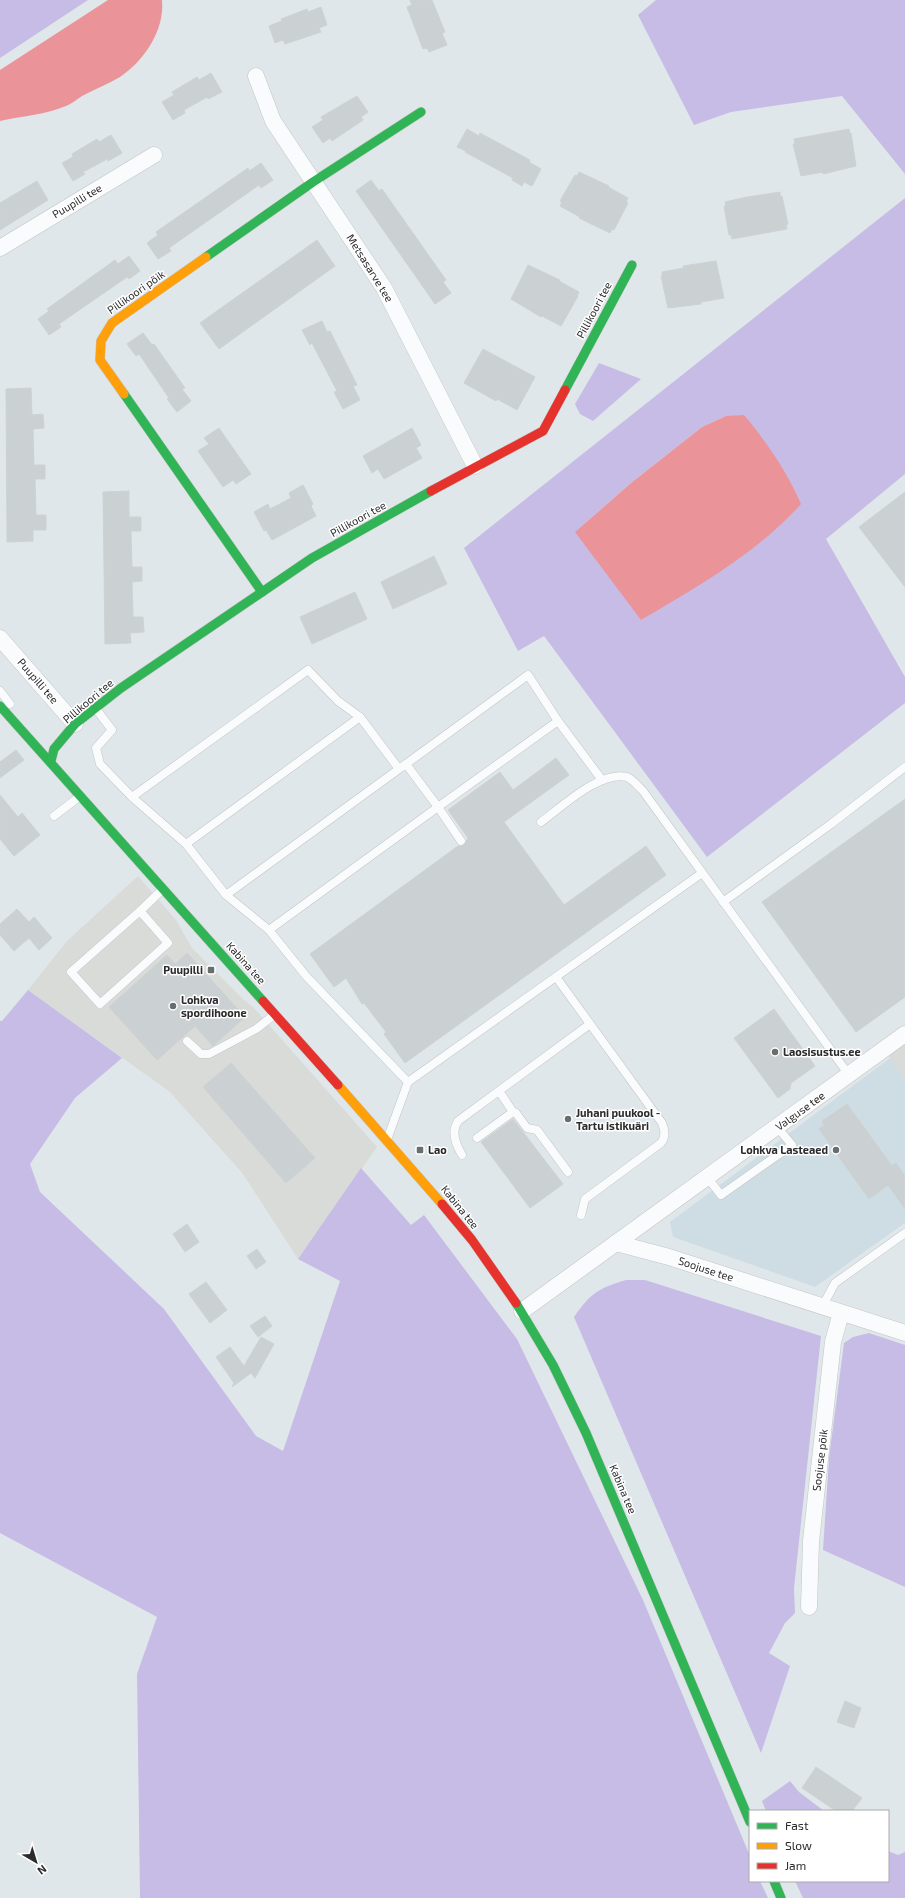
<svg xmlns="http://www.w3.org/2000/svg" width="905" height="1898" viewBox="0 0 905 1898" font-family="'Exo 2',sans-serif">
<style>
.industrial{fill:#d8dbd8}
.education{fill:#cedde4}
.green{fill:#c7bce6;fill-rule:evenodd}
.water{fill:#ea949a}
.building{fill:#cbd0d2;stroke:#cdd2d4}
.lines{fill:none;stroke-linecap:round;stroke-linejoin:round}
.lane-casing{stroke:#c3c5c5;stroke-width:9}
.street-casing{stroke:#c3c5c5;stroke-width:17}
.fast-casing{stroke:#c3c5c5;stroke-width:10}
.slow-casing{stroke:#c3c5c5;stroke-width:10}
.jam-casing{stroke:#c3c5c5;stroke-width:10}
.lane{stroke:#fafbfc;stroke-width:8}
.street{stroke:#fafbfc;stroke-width:16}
.fast{stroke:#30b455;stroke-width:9}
.slow{stroke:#ff9f0a;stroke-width:9}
.jam{stroke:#e5322d;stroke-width:9}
.poi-dot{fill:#6a6d6e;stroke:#fff;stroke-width:1.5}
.labels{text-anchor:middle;stroke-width:3;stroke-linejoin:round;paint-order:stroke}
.street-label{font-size:11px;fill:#2b2b2b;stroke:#fff}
.poi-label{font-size:11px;font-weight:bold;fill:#2b2b2b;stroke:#fff;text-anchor:start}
</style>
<rect width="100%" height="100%" fill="#e0e7ea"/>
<!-- industrial -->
<g class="industrial">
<polygon points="138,876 176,920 192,948 244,1000 253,1007 377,1147 298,1259 243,1174 170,1092 28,990 67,941"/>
<polygon points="905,1041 905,1079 887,1054"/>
</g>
<!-- education -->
<polygon class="education" points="890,1058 905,1079 905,1223 815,1287 673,1237 670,1222"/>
<!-- green -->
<g class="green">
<polygon points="0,0 88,0 0,58"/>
<polygon points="656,0 905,0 905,174 842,96 731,112 694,125 638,15"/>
<path d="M905,198V474L826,539L905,677V703L707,857L544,636L518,651L464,548ZM726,416L575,532L631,483L702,427Z"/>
<polygon points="599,363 641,379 593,421 580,414 575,404"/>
<polygon points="28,990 122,1058 75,1098 30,1164 40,1192 164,1309 256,1436 283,1451 340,1281 298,1259 361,1168 411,1225 424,1215 517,1339 643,1600 750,1856 750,1881 760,1881 768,1898 140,1898 137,1674 157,1617 0,1533 0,1021 2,1021"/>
<path d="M626,1280H645L821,1336L794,1588L795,1613L785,1623L769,1653L790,1666L761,1753L574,1317C590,1294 598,1288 626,1280Z"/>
<polygon points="869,1333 905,1345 905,1587 823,1550 829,1458 844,1343 853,1337"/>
<polygon points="790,1781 799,1792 824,1811 766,1811 762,1801"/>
<polygon points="888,1851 898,1855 905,1852 905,1898 803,1898 795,1881 888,1881"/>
</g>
<!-- water -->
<g class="water">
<path d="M108,0H162C165,30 144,61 120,77C108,84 95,89 84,95C78,98 72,104 66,106C44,115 22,116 0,121V70Z"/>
<path d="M744,415C766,441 788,473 801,504C757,553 698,587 641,620L575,532L631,483L702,427L726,416Z"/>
</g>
<!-- building -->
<g class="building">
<polygon points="410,0 432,0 445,32 442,33 447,45 429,52 427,48 423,49 407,7 412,5"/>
<polygon points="321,7 327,25 319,28 321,32 285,44 283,40 275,43 269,26 282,21 281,19 307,9 308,12"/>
<polygon points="211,73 222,92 208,99 207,97 184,110 185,113 173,120 162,102 174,95 172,92 197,77 199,80"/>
<polygon points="357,96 368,112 361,117 363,120 332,141 330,138 323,143 312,127 323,120 321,117"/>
<polygon points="467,129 479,136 480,133 530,160 529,162 541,169 532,186 524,182 522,186 512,180 513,178 465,152 466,151 457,147"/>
<polygon points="849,129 850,133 851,133 856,166 823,174 823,172 801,176 793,144 795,144 794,139"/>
<polygon points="111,135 122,153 108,161 107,159 83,172 85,174 73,181 62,163 73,157 72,154 97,139 99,142"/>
<polygon points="261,163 273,180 261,188 259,185 169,248 171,251 158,259 147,243 158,235 156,232 248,168 249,171"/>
<polygon points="579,172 609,186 608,187 628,198 626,202 628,203 614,230 612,229 610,233 579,218 580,217 560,206 562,202 560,201 575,175 577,176"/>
<polygon points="371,180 379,191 382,189 446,280 443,282 451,293 435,304 356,191"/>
<polygon points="37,181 48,200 0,230 0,203"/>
<polygon points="780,192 780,196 782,196 788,224 786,225 787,229 732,239 731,235 729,235 724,206 726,206 725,202 747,197"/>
<polygon points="317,240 335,266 219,349 200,323"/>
<polygon points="129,256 140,271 129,279 127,277 59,324 61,327 49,335 38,319 49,311 47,309 115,260 118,264"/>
<polygon points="716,261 724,298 701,302 701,304 668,308 661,276 662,276 662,272 684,268 683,266"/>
<polygon points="528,265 560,280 559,281 579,292 577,296 578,296 561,326 542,316 541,317 511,299"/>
<polygon points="322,321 327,332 330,331 357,385 353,386 360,400 343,409 334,392 337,391 312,343 310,345 302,330"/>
<polygon points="143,333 152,345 154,344 185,388 182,389 191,401 177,412 167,399 169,398 139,354 136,356 127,344"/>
<polygon points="483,349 535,377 517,410 497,399 496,401 464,383"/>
<polygon points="31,388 32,415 43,414 44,428 33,429 34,465 45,465 45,479 35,479 36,515 46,515 46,530 33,530 33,541 7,542 6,389"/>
<polygon points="219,428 251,474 236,484 233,480 223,487 198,451 209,444 204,438"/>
<polygon points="412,428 421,445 416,448 422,458 384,479 378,469 372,473 363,456"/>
<polygon points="303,485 313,504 311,506 316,516 272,540 266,530 264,531 254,512 268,504 270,509 291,498 289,493"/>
<polygon points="129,491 129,517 141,517 141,531 131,531 132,567 142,567 142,581 132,582 133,617 143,617 144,632 130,633 131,643 105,644 103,492"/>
<polygon points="905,492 905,587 859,527"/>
<polygon points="434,556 447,584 393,609 381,582"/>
<polygon points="355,592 367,619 312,644 300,617"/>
<polygon points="16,750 24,760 0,778 0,762"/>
<polygon points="556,758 569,775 504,822 564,905 646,846 666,875 405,1063 384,1034 386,1032 364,1003 362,1004 346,978 334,987 310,954 458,846 464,845 468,838 448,810 500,772 513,790"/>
<polygon points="0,795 18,817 22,813 40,835 14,856 0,839"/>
<polygon points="905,799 905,997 856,1032 762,902"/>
<polygon points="17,909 29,922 34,917 52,938 39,950 29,938 14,951 0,935 0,924"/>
<polygon points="187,953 245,1017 213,1046 195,1026 157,1060 109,1007 167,955 175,964"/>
<polygon points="774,1009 815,1066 791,1083 790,1089 778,1098 734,1038"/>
<polygon points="231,1063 315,1158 286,1183 203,1087"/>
<polygon points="847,1104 892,1166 896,1163 905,1176 905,1209 888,1185 869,1199 819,1129 824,1125 822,1121"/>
<polygon points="513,1119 563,1184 530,1208 481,1142"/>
<polygon points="187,1224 199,1242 185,1252 173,1234"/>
<polygon points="257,1249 266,1262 256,1269 247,1256"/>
<polygon points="206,1282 227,1310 210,1323 189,1294"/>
<polygon points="265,1316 272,1326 258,1337 250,1326"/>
<polygon points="261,1337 274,1344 255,1378 251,1373 232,1387 234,1383 216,1357 230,1347 244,1366"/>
<polygon points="845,1701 861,1708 854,1728 837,1722"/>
<polygon points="816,1767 862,1798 852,1811 836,1811 802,1788"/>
</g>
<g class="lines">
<defs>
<g id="lane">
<polyline points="0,691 10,704"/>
<polyline points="96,709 112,730 96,748 100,764 132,797 186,844 360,717 338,701 308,670 132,797"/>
<polyline points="558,721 602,780"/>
<polyline points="406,764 528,675 558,721 438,807 461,841"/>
<polyline points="54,816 79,797"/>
<path d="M541,822C562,807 600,770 627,777C632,779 639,787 643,791L849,1075"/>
<polyline points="186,844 226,895 399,769 360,717"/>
<polyline points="226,895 269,930 438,807 406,764 402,767"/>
<polyline points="723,902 831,824 905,767"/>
<polyline points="140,911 71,972 100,1004 168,943 140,911 163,889"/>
<polyline points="269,930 306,976 408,1082 702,873"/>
<path d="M556,977L662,1123C665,1130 666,1137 661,1143L585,1199L581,1215"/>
<polyline points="187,1041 201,1054 209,1054 256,1029 274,1015"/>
<polyline points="513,1112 516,1113 527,1128 537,1130 568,1172"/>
<polyline points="388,1137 408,1082"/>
<polyline points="477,1138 513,1112 499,1091"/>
<path d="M462,1155C456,1145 451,1131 458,1121L590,1024"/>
<polyline points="707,1177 721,1195 792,1145 777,1127"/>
<polyline points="822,1307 835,1283 905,1233"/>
</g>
<g id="street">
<polyline points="256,76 273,121 384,288 475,466"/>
<polyline points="0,248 154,155"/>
<polyline points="0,638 75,724"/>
<polyline points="616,1243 905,1034"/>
<polyline points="522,1311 616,1243 669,1257 905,1333"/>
<polyline points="809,1607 811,1541 833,1342 841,1313"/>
</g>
<g id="fast">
<polyline points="206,257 313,182 421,112"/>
<polyline points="565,390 632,265"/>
<polyline points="124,394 262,592"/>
<polyline points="0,706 263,1001"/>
<polyline points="51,761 54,749 75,724 121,688 312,558 431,491"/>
<polyline points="516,1303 553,1365 586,1433 750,1822"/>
<polyline points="774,1881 781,1898"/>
</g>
<g id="slow">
<polyline points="124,394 100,360 101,341 112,323 206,257"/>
<polyline points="338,1085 442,1204"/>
</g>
<g id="jam">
<polyline points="431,491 543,431 565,390"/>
<polyline points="263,1001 338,1085"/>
<polyline points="442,1204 472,1240 516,1303"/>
</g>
</defs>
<!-- lane casing -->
<use href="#lane" class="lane-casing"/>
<!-- street casing -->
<use href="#street" class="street-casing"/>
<!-- fast casing -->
<use href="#fast" class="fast-casing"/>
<!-- slow casing -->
<use href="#slow" class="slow-casing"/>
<!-- jam casing -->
<use href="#jam" class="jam-casing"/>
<!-- lane -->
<use href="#lane" class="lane"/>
<!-- street -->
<use href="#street" class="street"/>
<!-- fast -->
<use href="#fast" class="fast"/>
<!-- slow -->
<use href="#slow" class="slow"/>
<!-- jam -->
<use href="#jam" class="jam"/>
</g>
<!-- markers -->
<g class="poi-dot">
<rect x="207" y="966" width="8" height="8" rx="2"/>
<circle cx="173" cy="1006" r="4"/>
<circle cx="775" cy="1052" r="4"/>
<circle cx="568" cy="1119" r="4"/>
<rect x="416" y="1146" width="8" height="8" rx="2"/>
<circle cx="836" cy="1150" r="4"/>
</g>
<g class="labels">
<!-- street labels -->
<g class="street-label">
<text transform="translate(77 201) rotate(-31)" y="4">Puupilli tee</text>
<text transform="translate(370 268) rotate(58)" y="4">Metsasarve tee</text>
<text transform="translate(136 292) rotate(-35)" y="4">Pillikoori põik</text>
<text transform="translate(594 310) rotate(-62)" y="4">Pillikoori tee</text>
<text transform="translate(358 519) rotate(-29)" y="4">Pillikoori tee</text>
<text transform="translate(38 681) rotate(49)" y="4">Puupilli tee</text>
<text transform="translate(88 701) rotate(-40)" y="4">Pillikoori tee</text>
<text transform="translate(246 963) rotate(48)" y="4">Kabina tee</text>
<text transform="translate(800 1111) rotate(-36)" y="4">Valguse tee</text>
<text transform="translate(460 1207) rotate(51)" y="4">Kabina tee</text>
<text transform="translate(706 1269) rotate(18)" y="4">Soojuse tee</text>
<text transform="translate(820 1460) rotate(-83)" y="4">Soojuse põik</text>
<text transform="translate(623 1489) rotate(67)" y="4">Kabina tee</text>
</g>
<!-- poi labels -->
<g class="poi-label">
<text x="203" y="974" text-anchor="end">Puupilli</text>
<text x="181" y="1004">Lohkva<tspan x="181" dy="13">spordihoone</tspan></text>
<text x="783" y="1056">Laosisustus.ee</text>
<text x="576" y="1117">Juhani puukool -<tspan x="576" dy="13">Tartu istikuäri</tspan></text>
<text x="428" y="1154">Lao</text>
<text x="828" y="1154" text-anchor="end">Lohkva Lasteaed</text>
</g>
</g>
<!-- legend -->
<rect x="749" y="1810" width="140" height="72" fill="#ffffff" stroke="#aaaaaa"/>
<rect x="757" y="1823" width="20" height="6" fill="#30b455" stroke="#aaaaaa"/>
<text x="785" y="1830" font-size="12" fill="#2b2b2b">Fast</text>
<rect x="757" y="1843" width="20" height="6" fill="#ff9f0a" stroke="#aaaaaa"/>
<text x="785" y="1850" font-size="12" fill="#2b2b2b">Slow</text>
<rect x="757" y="1863" width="20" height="6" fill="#e5322d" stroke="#aaaaaa"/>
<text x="785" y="1870" font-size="12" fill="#2b2b2b">Jam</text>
<!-- north arrow -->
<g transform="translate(36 1862) rotate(142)" stroke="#ffffff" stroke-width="3" paint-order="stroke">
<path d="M0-3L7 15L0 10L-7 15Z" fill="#2b2b2b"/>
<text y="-6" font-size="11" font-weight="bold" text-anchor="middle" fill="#2b2b2b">N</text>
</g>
</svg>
